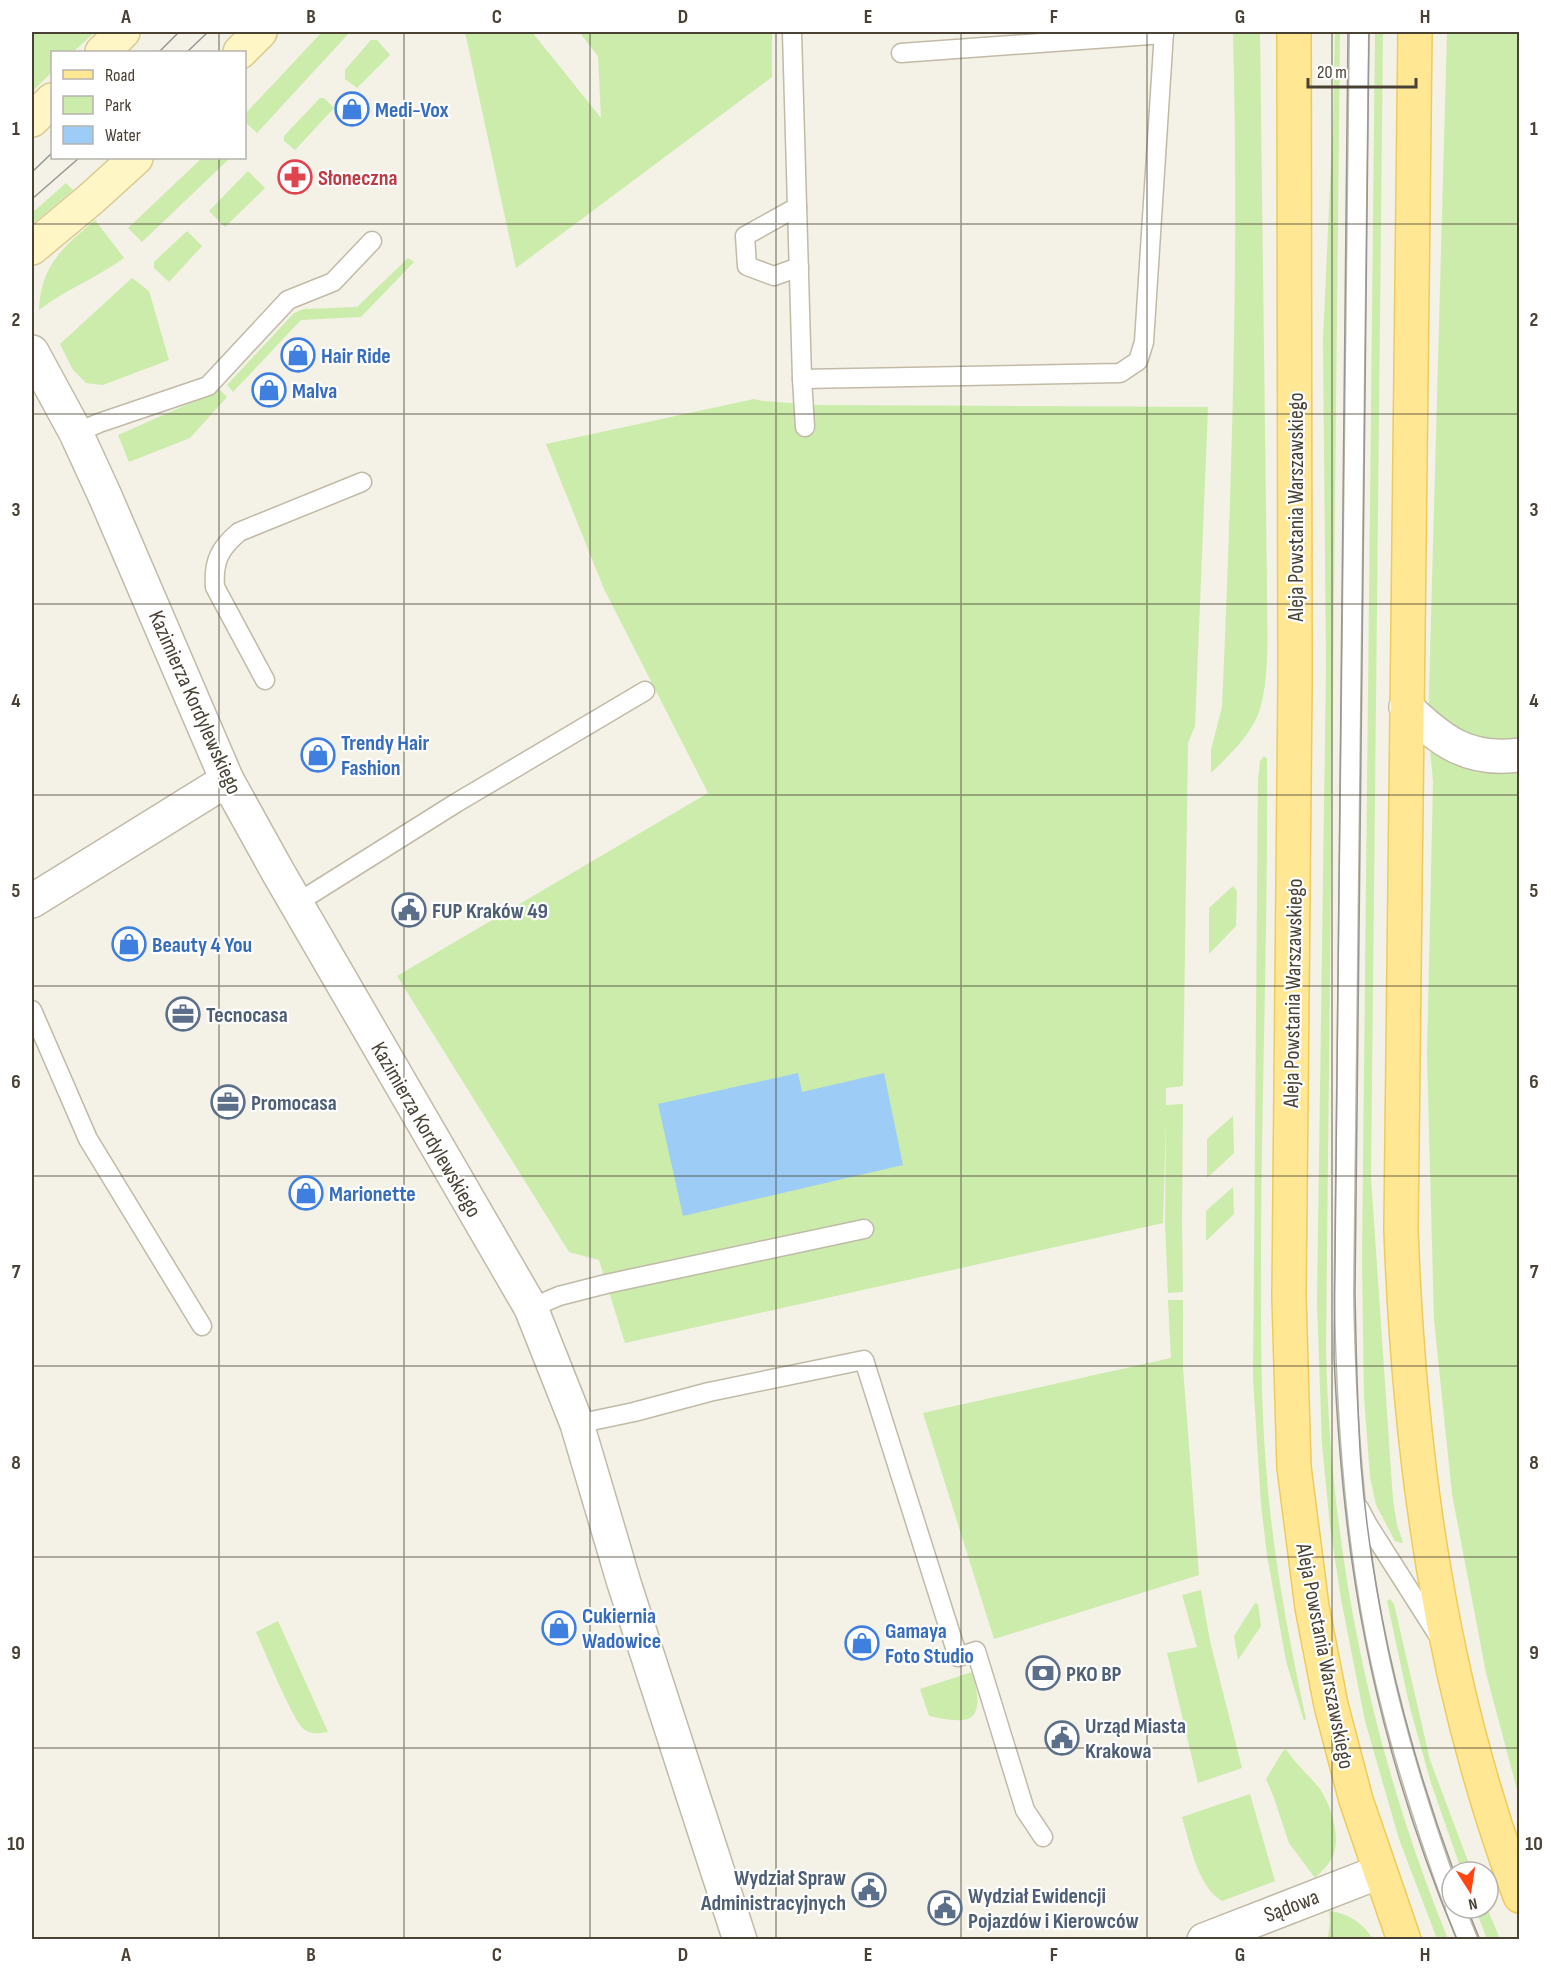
<svg xmlns="http://www.w3.org/2000/svg" width="1551" height="1971" viewBox="0 0 1551 1971" font-family="'Sofia Sans Condensed',sans-serif">
<style>
.green{fill:#cbecab}
.water{fill:#9dccf6}
.lines{fill:none;stroke-linecap:round;stroke-linejoin:round}
.service-casing{stroke:#c1baa7;stroke-width:21}
.minor-casing{stroke:#c1baa7;stroke-width:36}
.secondary-casing{stroke:#d8ca91;stroke-width:36}
.primary-casing{stroke:#eecb5a;stroke-width:36}
.service{stroke:#fff;stroke-width:18}
.minor{stroke:#fff;stroke-width:33}
.secondary{stroke:#fff5c5;stroke-width:33}
.primary{stroke:#ffe794;stroke-width:33}
.tram{stroke:#969696;stroke-width:1.5}
.grid{fill:none;stroke:#484134;stroke-width:1.5;stroke-opacity:0.55}
.labels{text-anchor:middle;stroke-width:4.5;stroke-linejoin:round;paint-order:stroke}
.shop-label{font-size:22px;font-weight:bold;fill:#366cbe;stroke:#fff;text-anchor:start}
.health-label{font-size:22px;font-weight:bold;fill:#be3a42;stroke:#fff;text-anchor:start}
.street-label{font-size:22px;fill:#484134;stroke:#fff}
.service-label{font-size:22px;font-weight:bold;fill:#4e5e75;stroke:#fff;text-anchor:start}
.neatline{fill:none;stroke:#484134;stroke-width:2}
.grid-label{font-size:20px;text-anchor:middle;font-weight:bold;fill:#484134}
</style>
<rect width="100%" height="100%" fill="#f4f1e6"/>
<!-- green -->
<g class="green">
<polygon points="32,32 95,32 73,52 52,52 52,72 32,92"/>
<polygon points="322,32 350,32 257,133 245,122 245,114"/>
<polygon points="465,32 532,32 601,118 598,56 579,32 772,32 772,77 516,268"/>
<path d="M1233,32H1260L1267,590C1267,625 1271,688 1256,719C1245,741 1228,756 1211,773V750L1222,707C1232,482 1239,257 1233,32Z"/>
<path d="M1335,32H1340L1326,1348C1330,1552 1371,1750 1448,1939H1437L1399,1839L1365,1721L1341,1599L1330,1526L1322,1444L1317,1302L1326,667L1323,340L1333,120Z"/>
<polygon points="1375,32 1383,32 1371,1178 1393,1500 1397,1525 1403,1542 1401,1543 1395,1541 1376,1505 1370,1477 1364,1397 1362,1262"/>
<polygon points="1447,32 1519,32 1519,1797 1486,1673 1452,1494 1434,1320 1427,1055 1433,781 1428,728"/>
<polygon points="371,40 377,40 390,55 357,88 345,79 345,70"/>
<polygon points="320,98 324,98 334,108 295,150 284,141 284,136"/>
<polygon points="202,158 230,158 142,242 128,228"/>
<polygon points="248,171 265,188 225,227 209,211"/>
<polygon points="66,183 73,190 32,224 32,213"/>
<path d="M95,220L124,258C97,278 66,289 39,310C41,264 63,248 95,220Z"/>
<polygon points="187,231 202,246 169,282 154,268 154,262"/>
<polygon points="408,258 414,262 361,317 301,320 233,392 227,385 294,313 304,309 357,307"/>
<polygon points="132,278 149,291 169,360 103,385 86,383 73,370 60,344"/>
<polygon points="220,390 227,397 190,438 129,462 118,435"/>
<polygon points="754,399 763,401 818,405 1208,407 1195,726 1188,743 1183,1086 1166,1088 1166,1105 1183,1104 1182,1221 1183,1292 1168,1293 1165,1224 1166,1118 1163,1223 625,1343 599,1260 569,1252 397,976 708,793 604,589 546,444"/>
<path d="M1264,756L1267,759C1268,919 1262,1079 1261,1238C1261,1314 1260,1390 1266,1466C1272,1551 1288,1635 1306,1719L1304,1721L1286,1661L1267,1555L1261,1505L1253,1378L1258,780L1260,761Z"/>
<polygon points="1233,886 1237,891 1236,926 1209,954 1209,908"/>
<polygon points="1233,1116 1234,1153 1207,1178 1207,1139"/>
<polygon points="1233,1187 1234,1214 1206,1241 1206,1211"/>
<polygon points="1168,1300 1183,1300 1183,1368 1199,1575 994,1639 923,1413 1171,1358"/>
<polygon points="1201,1590 1210,1641 1242,1768 1198,1783 1167,1653 1197,1647 1182,1595"/>
<polygon points="1390,1599 1394,1604 1430,1760 1472,1872 1462,1872 1431,1783 1410,1708 1387,1601"/>
<polygon points="1255,1603 1258,1604 1261,1626 1238,1660 1234,1636"/>
<path d="M278,1621L328,1732C320,1733 312,1735 305,1730C293,1722 264,1649 256,1632Z"/>
<path d="M972,1672C976,1685 986,1719 962,1720C951,1721 939,1718 929,1716L920,1689Z"/>
<path d="M1286,1749C1295,1764 1309,1775 1320,1789C1331,1805 1341,1837 1333,1856C1329,1865 1322,1871 1315,1878L1289,1843L1273,1795L1266,1779L1283,1751Z"/>
<path d="M1250,1794L1275,1881L1222,1901C1197,1886 1190,1843 1182,1817Z"/>
<polygon points="1475,1908 1487,1908 1500,1939 1487,1939"/>
<path d="M1329,1911C1348,1913 1363,1923 1373,1939H1328L1330,1920Z"/>
</g>
<!-- water -->
<polygon class="water" points="798,1073 802,1092 884,1073 903,1165 683,1216 658,1104"/>
<g class="lines">
<defs>
<g id="service">
<polyline points="792,32 802,379 1120,373 1138,361 1144,342 1164,32"/>
<path d="M1359,32L1344,1294C1346,1407 1353,1518 1374,1629C1391,1721 1420,1812 1452,1900"/>
<polyline points="901,53 1164,34"/>
<polyline points="797,207 745,236 747,266 774,276 799,267"/>
<polyline points="802,379 805,427"/>
<polyline points="76,433 99,423 208,386 288,300 333,282 372,241"/>
<path d="M265,680L215,587C213,561 220,548 239,532L362,482"/>
<polyline points="297,903 456,803 645,691"/>
<polyline points="32,1010 88,1139 202,1326"/>
<polyline points="531,1308 559,1296 606,1284 864,1229"/>
<polyline points="577,1424 634,1412 709,1392 864,1360 958,1657 976,1651 1025,1810 1043,1837"/>
<polyline points="1359,1508 1368,1525 1438,1635"/>
<polyline points="1455,1908 1468,1940"/>
</g>
<g id="minor">
<polyline points="32,352 76,433 105,496 227,780 278,872 531,1308 577,1424 624,1583 740,1940"/>
<path d="M1406,707C1441,741 1468,762 1520,755"/>
<polyline points="32,901 227,780"/>
<polyline points="1204,1940 1379,1872"/>
</g>
<g id="secondary">
<polyline points="102,52 123,32"/>
<polyline points="240,52 260,32"/>
<polyline points="32,120 52,100"/>
<polyline points="32,248 92,198 136,158"/>
</g>
<g id="primary">
<polyline points="1294,32 1295,683 1289,1297 1294,1467 1312,1607 1331,1705 1356,1800 1404,1940"/>
<path d="M1415,32L1401,1229C1409,1455 1440,1684 1520,1896"/>
</g>
</defs>
<!-- service casing -->
<use href="#service" class="service-casing"/>
<!-- minor casing -->
<use href="#minor" class="minor-casing"/>
<!-- secondary casing -->
<use href="#secondary" class="secondary-casing"/>
<!-- primary casing -->
<use href="#primary" class="primary-casing"/>
<!-- service -->
<use href="#service" class="service"/>
<!-- minor -->
<use href="#minor" class="minor"/>
<!-- secondary -->
<use href="#secondary" class="secondary"/>
<!-- primary -->
<use href="#primary" class="primary"/>
<!-- tram -->
<g class="tram">
<path d="M1348,32L1334,1356C1337,1423 1342,1489 1351,1555C1369,1686 1406,1818 1457,1940"/>
<path d="M1369,32L1355,1292C1356,1350 1357,1408 1361,1465C1372,1603 1406,1742 1454,1872"/>
<polyline points="159,52 179,32"/>
<polyline points="187,52 208,32"/>
<polyline points="32,172 52,153"/>
<polyline points="32,199 79,158"/>
<polyline points="1467,1908 1480,1940"/>
</g>
</g>
<!-- grid -->
<path class="grid" d="M219,32V52M404,32V1940M590,32V1940M776,32V1940M961,32V1940M1147,32V1940M1332,32V1940M219,158V1940M32,224H1520M32,414H1520M32,604H1520M32,795H1520M32,986H1520M32,1176H1520M32,1366H1520M32,1557H1520M32,1748H1520"/>
<!-- icons -->
<defs>
<symbol id="shop-ring" viewBox="-11 -11 22 22"><circle r="9.5" fill="#fff" stroke="#3f7fe0" stroke-width="1.5"/><path d="M-5-2.5h2.3a2.7 3.5 0 0 1 5.4 0H5L5.5 6h-11ZM-1.5-2.5h3a1.5 2.3 0 0 0-3 0Z" fill="#3f7fe0"/></symbol>
<symbol id="pharmacy-ring" viewBox="-11 -11 22 22"><circle r="9.5" fill="#fff" stroke="#e0444e" stroke-width="1.5"/><path d="M-2-6h4v4h4v4h-4v4h-4v-4h-4v-4h4Z" fill="#e0444e"/></symbol>
<symbol id="civic-ring" viewBox="-11 -11 22 22"><circle r="9.5" fill="#fff" stroke="#5c6f8a" stroke-width="1.5"/><path d="M-.6-6.5H3V-4.5H.6V-3L4-1V1h2V6H-6V1h2V-1L-.6-3ZM-1.2 2.5V6h2.4V2.5Z" fill="#5c6f8a"/></symbol>
<symbol id="office-ring" viewBox="-11 -11 22 22"><circle r="9.5" fill="#fff" stroke="#5c6f8a" stroke-width="1.5"/><path d="M-6-3h4V-5.5h4V-3h4V5H-6ZM-1-4.5V-3h2v-1.5ZM-6 0V1H6V0Z" fill="#5c6f8a"/></symbol>
<symbol id="bank-ring" viewBox="-11 -11 22 22"><circle r="9.5" fill="#fff" stroke="#5c6f8a" stroke-width="1.5"/><path d="M-6-4H6V4H-6ZM0-2.3a2.3 2.3 0 1 0 0 4.6a2.3 2.3 0 1 0 0-4.6Z" fill="#5c6f8a"/></symbol>
</defs>
<g fill-rule="evenodd">
<use href="#shop-ring" x="333" y="90" width="38" height="38"/>
<use href="#pharmacy-ring" x="276" y="158" width="38" height="38"/>
<use href="#shop-ring" x="279" y="336" width="38" height="38"/>
<use href="#shop-ring" x="250" y="371" width="38" height="38"/>
<use href="#shop-ring" x="299" y="736" width="38" height="38"/>
<use href="#civic-ring" x="390" y="891" width="38" height="38"/>
<use href="#shop-ring" x="110" y="925" width="38" height="38"/>
<use href="#office-ring" x="164" y="995" width="38" height="38"/>
<use href="#office-ring" x="209" y="1083" width="38" height="38"/>
<use href="#shop-ring" x="287" y="1174" width="38" height="38"/>
<use href="#shop-ring" x="540" y="1609" width="38" height="38"/>
<use href="#shop-ring" x="843" y="1624" width="38" height="38"/>
<use href="#bank-ring" x="1024" y="1654" width="38" height="38"/>
<use href="#civic-ring" x="1043" y="1719" width="38" height="38"/>
<use href="#civic-ring" x="850" y="1871" width="38" height="38"/>
<use href="#civic-ring" x="926" y="1889" width="38" height="38"/>
</g>
<g class="labels">
<!-- shop labels -->
<g class="shop-label">
<text x="375" y="117">Medi-Vox</text>
<text x="321" y="363">Hair Ride</text>
<text x="292" y="398">Malva</text>
<text x="341" y="750">Trendy Hair<tspan x="341" dy="25">Fashion</tspan></text>
<text x="152" y="952">Beauty 4 You</text>
<text x="329" y="1201">Marionette</text>
<text x="582" y="1623">Cukiernia<tspan x="582" dy="25">Wadowice</tspan></text>
<text x="885" y="1638">Gamaya<tspan x="885" dy="25">Foto Studio</tspan></text>
</g>
<!-- health labels -->
<g class="health-label">
<text x="318" y="185">Słoneczna</text>
</g>
<!-- street labels -->
<g class="street-label">
<text transform="translate(1295 507) rotate(-90)" y="8">Aleja Powstania Warszawskiego</text>
<text transform="translate(196 702) rotate(66)" y="8">Kazimierza Kordylewskiego</text>
<text transform="translate(1292 993) rotate(-89)" y="8">Aleja Powstania Warszawskiego</text>
<text transform="translate(427 1129) rotate(60)" y="8">Kazimierza Kordylewskiego</text>
<text transform="translate(1326 1656) rotate(79)" y="8">Aleja Powstania Warszawskiego</text>
<text transform="translate(1291 1905) rotate(-21)" y="8">Sądowa</text>
</g>
<!-- service labels -->
<g class="service-label">
<text x="432" y="918">FUP Kraków 49</text>
<text x="206" y="1022">Tecnocasa</text>
<text x="251" y="1110">Promocasa</text>
<text x="1066" y="1681">PKO BP</text>
<text x="1085" y="1733">Urząd Miasta<tspan x="1085" dy="25">Krakowa</tspan></text>
<text x="846" y="1885" text-anchor="end">Wydział Spraw<tspan x="846" dy="25">Administracyjnych</tspan></text>
<text x="968" y="1903">Wydział Ewidencji<tspan x="968" dy="25">Pojazdów i Kierowców</tspan></text>
</g>
</g>
<!-- border -->
<rect width="1551" height="1971" fill="none" stroke="#ffffff" stroke-width="66"/>
<!-- legend -->
<rect x="51" y="51" width="195" height="108" fill="#ffffff" stroke="#b6b3ae" stroke-width="1.5"/>
<rect x="63" y="70" width="30" height="9" fill="#ffe794" stroke="#b6b3ae" stroke-width="1.5"/>
<text x="105" y="81" font-size="18" fill="#484134">Road</text>
<rect x="63" y="96" width="30" height="18" fill="#cbecab" stroke="#b6b3ae" stroke-width="1.5"/>
<text x="105" y="111" font-size="18" fill="#484134">Park</text>
<rect x="63" y="126" width="30" height="18" fill="#9dccf6" stroke="#b6b3ae" stroke-width="1.5"/>
<text x="105" y="141" font-size="18" fill="#484134">Water</text>
<!-- north arrow -->
<g transform="translate(1470 1890) rotate(168)"><circle r="28" fill="#ffffff" stroke="#b6b3ae" stroke-width="1.5"/>
<path d="M0-4.5L10 22L0 15L-10 22Z" fill="#ff4512"/>
<text y="-9" font-size="16" font-weight="bold" text-anchor="middle" fill="#484134">N</text>
</g>
<!-- scale -->
<path d="M1308 78v9h108v-9" fill="none" stroke="#484134" stroke-width="3"/>
<text x="1317" y="78" font-size="18" fill="#484134" stroke="#ffffff" stroke-width="4.5" paint-order="stroke">20 m</text>
<rect x="33" y="33" width="1485" height="1905" class="neatline"/>
<g class="grid-label">
<text x="126" y="23">A</text>
<text x="311" y="23">B</text>
<text x="497" y="23">C</text>
<text x="683" y="23">D</text>
<text x="868" y="23">E</text>
<text x="1054" y="23">F</text>
<text x="1240" y="23">G</text>
<text x="1425" y="23">H</text>
<text x="16" y="135">1</text>
<text x="1534" y="135">1</text>
<text x="16" y="326">2</text>
<text x="1534" y="326">2</text>
<text x="16" y="516">3</text>
<text x="1534" y="516">3</text>
<text x="16" y="707">4</text>
<text x="1534" y="707">4</text>
<text x="16" y="897">5</text>
<text x="1534" y="897">5</text>
<text x="16" y="1088">6</text>
<text x="1534" y="1088">6</text>
<text x="16" y="1278">7</text>
<text x="1534" y="1278">7</text>
<text x="16" y="1469">8</text>
<text x="1534" y="1469">8</text>
<text x="16" y="1659">9</text>
<text x="1534" y="1659">9</text>
<text x="16" y="1850">10</text>
<text x="1534" y="1850">10</text>
<text x="126" y="1961">A</text>
<text x="311" y="1961">B</text>
<text x="497" y="1961">C</text>
<text x="683" y="1961">D</text>
<text x="868" y="1961">E</text>
<text x="1054" y="1961">F</text>
<text x="1240" y="1961">G</text>
<text x="1425" y="1961">H</text>
</g>
</svg>
